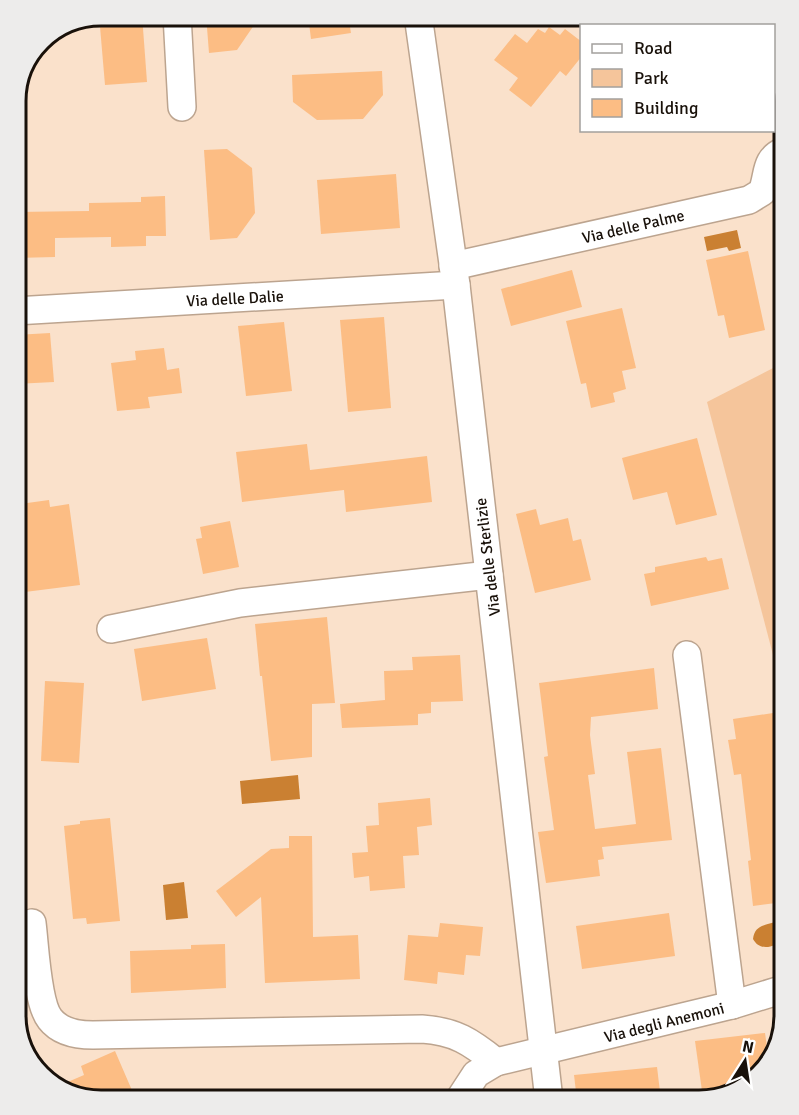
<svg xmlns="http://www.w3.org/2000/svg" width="799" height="1115" viewBox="0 0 799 1115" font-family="Signika,sans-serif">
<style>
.green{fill:#f5c59b}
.water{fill:#ca8032}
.building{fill:#fcbd84}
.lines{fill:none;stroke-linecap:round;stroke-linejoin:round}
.street-casing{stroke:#bca48f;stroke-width:30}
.street{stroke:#fff;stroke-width:27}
.labels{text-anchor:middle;stroke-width:6;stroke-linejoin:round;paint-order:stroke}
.street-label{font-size:16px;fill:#19110a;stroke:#fff}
.rim{fill:none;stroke:#19110a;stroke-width:3}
</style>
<rect width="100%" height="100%" fill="#fae1cb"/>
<!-- green -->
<polygon class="green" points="775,367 784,393 784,697 707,402"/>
<!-- water -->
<g class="water">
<polygon points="737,230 741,248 729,251 727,247 707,251 704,237"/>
<polygon points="298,775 300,799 242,804 240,781"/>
<polygon points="184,882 188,918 166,920 163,885"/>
<path d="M780,920L784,921V940C774,947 760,952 753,939C755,923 768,926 780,920Z"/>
</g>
<!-- building -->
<g class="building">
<polygon points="99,15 142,15 147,82 105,85"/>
<polygon points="206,15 261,15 237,50 209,53"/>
<polygon points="308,15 348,15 351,33 311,39"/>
<polygon points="549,27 560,35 565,29 582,42 582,56 566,76 560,71 531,107 509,90 518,78 494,60 515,34 527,43 538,29 545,33"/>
<polygon points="382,71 383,95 363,119 317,120 293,102 292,75"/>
<polygon points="227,149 252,168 255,213 237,238 210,240 204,150"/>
<polygon points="396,174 400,228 321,234 317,180"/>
<polygon points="165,196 166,236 146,236 146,246 111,247 111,237 55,238 55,257 15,258 15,212 89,211 89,203 141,202 141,197"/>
<polygon points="748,251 765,330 729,338 724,315 718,316 706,260"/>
<polygon points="572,270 582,307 511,326 501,289"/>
<polygon points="622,308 636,368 622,371 626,389 613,393 615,402 591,408 586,383 581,384 566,321"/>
<polygon points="384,317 391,408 348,412 340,320"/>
<polygon points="284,322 292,391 246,396 238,326"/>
<polygon points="50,333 54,382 15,384 15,335"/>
<polygon points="164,348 167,370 179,368 182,393 148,397 150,408 117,411 111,363 136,360 135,351"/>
<polygon points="697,438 717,515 676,525 667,492 633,500 622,458"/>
<polygon points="307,444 310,470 427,456 432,502 346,512 344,490 242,502 236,452"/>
<polygon points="49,500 50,507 69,504 80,585 25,592 19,544 24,544 20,504"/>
<polygon points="536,509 540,525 568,518 573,541 581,539 591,580 535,593 516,514"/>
<polygon points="230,521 239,567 203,574 196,539 202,538 200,527"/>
<polygon points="706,557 708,561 722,558 729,589 651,606 644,574 655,572 655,567"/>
<polygon points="327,617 335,703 312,704 312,757 271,761 262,676 260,676 255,624"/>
<polygon points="207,638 216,689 142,701 134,649"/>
<polygon points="460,655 463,701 431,702 431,713 418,714 418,725 342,728 340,704 385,700 384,671 413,670 412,657"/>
<polygon points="654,668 658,709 591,717 590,735 595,774 588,775 595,829 636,824 627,752 661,748 672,840 602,847 604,859 598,860 600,876 546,883 538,832 554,830 544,757 548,756 539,683"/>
<polygon points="45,681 84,683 79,763 41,761"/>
<polygon points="773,713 784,786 784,902 753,906 748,861 751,860 741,774 734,775 728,740 736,739 733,719"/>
<polygon points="430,798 432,825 417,827 419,855 403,856 405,888 370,891 369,876 354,878 352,853 368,852 366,826 379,825 378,803"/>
<polygon points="110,818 120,921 87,924 86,918 73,919 64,826 80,824 80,821"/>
<polygon points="289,836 312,836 313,937 358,935 360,979 265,983 261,897 236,917 216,891 271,849 289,848"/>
<polygon points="669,913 675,956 582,969 576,926"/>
<polygon points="440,923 483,927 480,956 466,955 464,975 438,972 437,984 404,980 408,935 438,937"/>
<polygon points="225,944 226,988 131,993 130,951 191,949 191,945"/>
<polygon points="765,1033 769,1061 745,1085 702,1091 695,1041"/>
<polygon points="115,1051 134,1095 123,1100 95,1100 56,1087 84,1075 81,1066"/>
<polygon points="657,1067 661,1100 577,1100 574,1075"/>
</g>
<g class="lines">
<defs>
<g id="street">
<polyline points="177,15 182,107"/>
<polyline points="418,15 456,285 549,1100"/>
<path d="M453,266L749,200L762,192C769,175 764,159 784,151"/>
<polyline points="15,311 456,285"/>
<polyline points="111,629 240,603 489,575"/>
<polyline points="687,655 732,1005"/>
<path d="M32,923C35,946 37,1003 50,1019C60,1032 78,1035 93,1035L422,1029C455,1031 471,1042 496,1062"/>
<polyline points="459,1100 476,1074 496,1062 732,1005 784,989"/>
</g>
</defs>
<!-- street casing -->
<use href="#street" class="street-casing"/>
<!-- street -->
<use href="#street" class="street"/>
</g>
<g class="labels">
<!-- street labels -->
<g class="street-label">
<text transform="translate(633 226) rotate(-13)" y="6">Via delle Palme</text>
<text transform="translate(235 298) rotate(-3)" y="6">Via delle Dalie</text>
<text transform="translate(487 557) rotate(-97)" y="6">Via delle Sterlizie</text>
<text transform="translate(664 1022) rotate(-14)" y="6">Via degli Anemoni</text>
</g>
</g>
<!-- crop -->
<path d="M0 0H799V1115H0ZM101 26H699A75 75 0 0 1 774 101V1015A75 75 0 0 1 699 1090H101A75 75 0 0 1 26 1015V101A75 75 0 0 1 101 26Z" fill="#edeceb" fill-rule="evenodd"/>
<path class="rim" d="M101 26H699A75 75 0 0 1 774 101V1015A75 75 0 0 1 699 1090H101A75 75 0 0 1 26 1015V101A75 75 0 0 1 101 26Z"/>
<!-- legend -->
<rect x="580" y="24" width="195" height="108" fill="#ffffff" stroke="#a3a09d" stroke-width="1.5"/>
<rect x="592" y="44" width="30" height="9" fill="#ffffff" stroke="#a3a09d" stroke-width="1.5"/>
<text x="634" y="54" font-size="18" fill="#19110a">Road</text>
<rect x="592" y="69" width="30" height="18" fill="#f5c59b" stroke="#a3a09d" stroke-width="1.5"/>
<text x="634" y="84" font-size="18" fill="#19110a">Park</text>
<rect x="592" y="99" width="30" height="18" fill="#fcbd84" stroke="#a3a09d" stroke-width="1.5"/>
<text x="634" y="114" font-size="18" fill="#19110a">Building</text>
<!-- north arrow -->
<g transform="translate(745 1061) rotate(12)" stroke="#ffffff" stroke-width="4.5" paint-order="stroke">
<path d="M0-4.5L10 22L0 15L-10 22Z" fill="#19110a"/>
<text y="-9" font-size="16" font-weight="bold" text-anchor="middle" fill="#19110a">N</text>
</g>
</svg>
